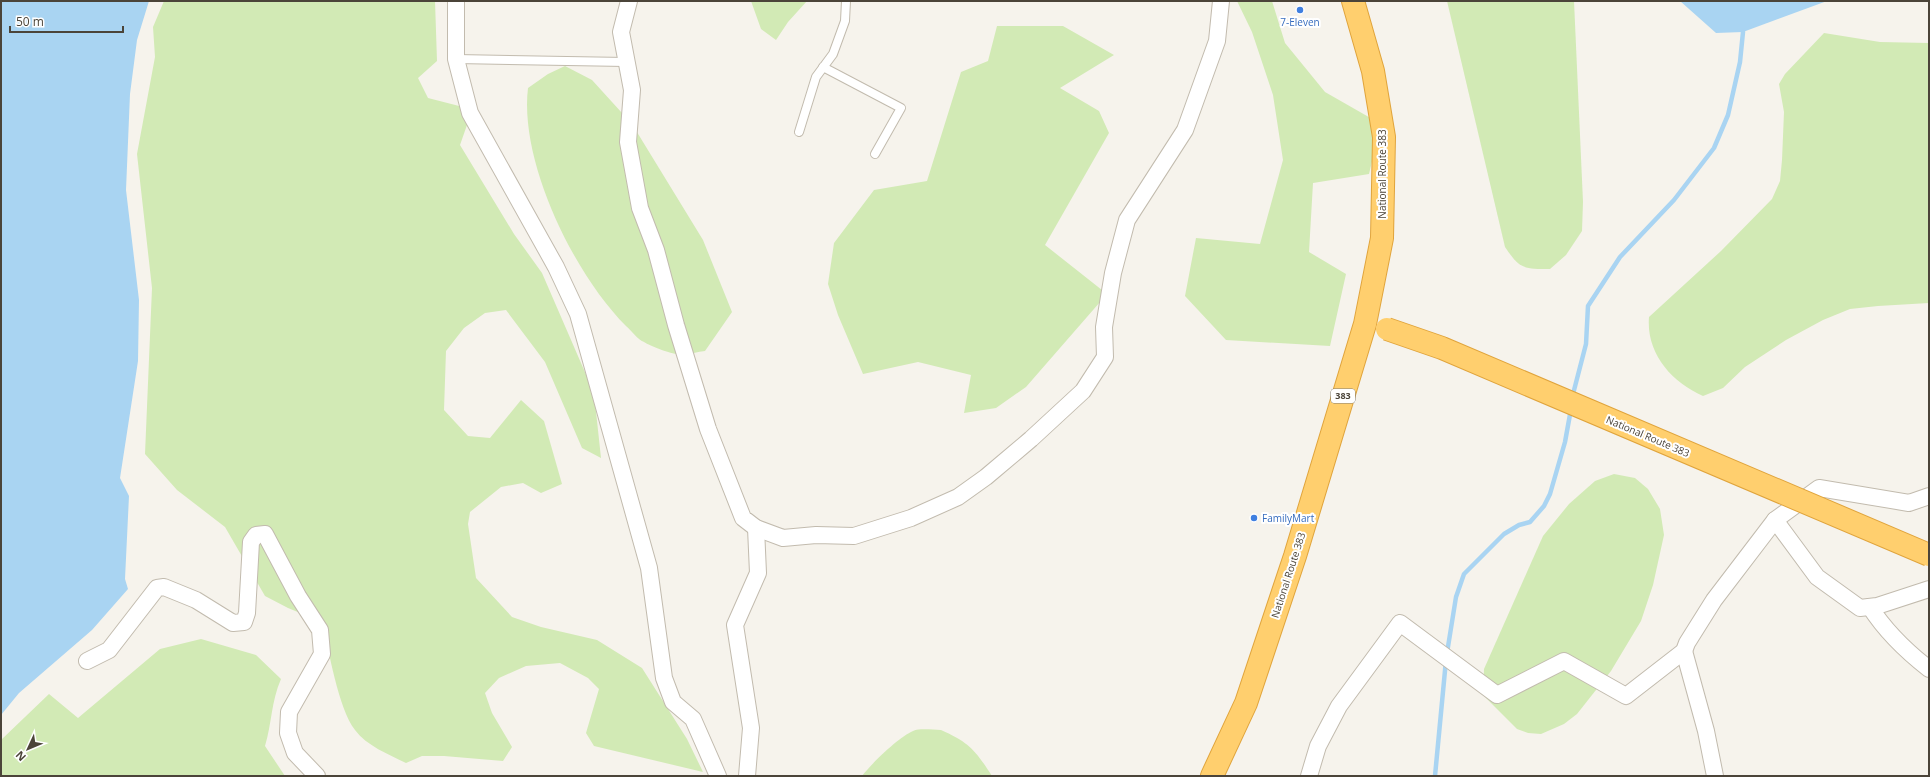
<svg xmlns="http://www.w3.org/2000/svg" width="1930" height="777" viewBox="0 0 1930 777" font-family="'Open Sans',sans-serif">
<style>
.green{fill:#d2eab5}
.water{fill:#a9d4f2}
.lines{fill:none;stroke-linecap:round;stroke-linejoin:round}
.stream{stroke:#a9d4f2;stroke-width:4.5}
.lane-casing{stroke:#c2bbae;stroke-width:10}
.street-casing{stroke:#c2bbae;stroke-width:18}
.highway-casing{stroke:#e0a43c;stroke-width:24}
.lane{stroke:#fff;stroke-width:8}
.street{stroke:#fff;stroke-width:16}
.highway{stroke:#ffcf6e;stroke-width:22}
.highway-bridge-casing{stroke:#e0a43c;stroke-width:24;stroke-linecap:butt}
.highway-bridge{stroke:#ffcf6e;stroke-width:22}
.shop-dot{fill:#3f7fe0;stroke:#fff;stroke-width:1.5}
.labels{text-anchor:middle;stroke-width:4;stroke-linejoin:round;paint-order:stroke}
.shield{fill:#fff;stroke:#817c74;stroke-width:1}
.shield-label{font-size:9px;font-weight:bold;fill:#4b4439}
.shop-label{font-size:10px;fill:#366cbe;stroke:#fff}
.street-label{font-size:10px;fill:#4b4439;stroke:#fff}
</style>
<rect width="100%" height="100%" fill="#f6f3ec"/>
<!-- green -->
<g class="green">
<path d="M164,1H435L437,61L418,78L428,98L463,107L467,125L460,145L514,234L542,273L594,393L601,458L582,448L545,362L506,310L485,313L464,328L446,351L444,410L468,436L490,438L521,400L544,421L562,484L541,493L523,483L501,487L470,512L468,524L476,578L512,617L541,627L597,640L642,668L687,739L703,772L594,746L586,733L599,689L588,678L560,663L526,666L499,678L485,693L492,713L512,747L503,761L444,756H422L406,763C388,754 367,746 355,730C338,708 329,650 322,622L288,608L265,596L225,527L177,490L145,454L152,288L137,154L155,57L153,27Z"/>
<polygon points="751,1 807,1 788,22 776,40 761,29"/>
<polygon points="1237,1 1272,1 1285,43 1325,92 1381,124 1369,174 1313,183 1309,252 1346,274 1330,346 1226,340 1185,296 1196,238 1260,244 1283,160 1273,95 1252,32"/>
<path d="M1447,1H1574L1583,202L1582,231L1566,255L1550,269C1523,269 1520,269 1505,247Z"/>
<polygon points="997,26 1063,26 1114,55 1060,88 1099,111 1109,133 1045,245 1107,294 1026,387 996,408 964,413 971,375 918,362 863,374 838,315 828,284 834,243 874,190 927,181 961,72 988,61"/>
<path d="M1824,33L1880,42L1929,43V303L1878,306L1850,309L1823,320L1786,340L1745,367L1723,388L1703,396C1671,382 1646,353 1649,317L1721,251L1772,199L1780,181L1782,160L1784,112L1779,84L1785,74Z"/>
<path d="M565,66L592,80L632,124L703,240L732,312L705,351C697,352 687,355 678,354C671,354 650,346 644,342C637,339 632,331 626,326C574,274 519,162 528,88L548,74Z"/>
<polygon points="1614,474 1635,478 1648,489 1660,509 1664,535 1653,585 1641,621 1611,671 1577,714 1564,724 1541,734 1528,733 1517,729 1483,695 1484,669 1543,536 1569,504 1595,481"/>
<path d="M201,639L256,655L281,679C271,702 272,723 265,746L285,776H1V740L49,694L78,718L160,649Z"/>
<path d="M941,730C970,743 975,750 992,776H862C871,764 899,737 913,731C920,728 933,730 941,730Z"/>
</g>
<!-- water -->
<g class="water">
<polygon points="1,1 149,1 137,40 130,94 126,190 139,300 138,361 120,478 129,496 125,579 128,589 92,630 19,693 1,715"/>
<polygon points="1680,1 1827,1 1743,32 1716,33"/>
</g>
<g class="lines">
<!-- stream -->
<g class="stream">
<polyline points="1572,398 1586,344 1588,306 1620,257 1674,200 1714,148 1728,115 1740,62 1743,32"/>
<polyline points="1447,653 1456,597 1464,574 1504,534 1519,525 1530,522 1544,506 1550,494 1565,442 1571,409"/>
<polyline points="1435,776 1446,660"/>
</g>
<defs>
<g id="lane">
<polyline points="456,59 626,62"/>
<polyline points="823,67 901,108 875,154"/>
<polyline points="799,132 816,77 833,54 845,21 846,1"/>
</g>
<g id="street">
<polyline points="456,1 456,59 470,113 556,267 578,314 649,568 664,678 673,702 693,719 718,776"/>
<polyline points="629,1 621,32 632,90 628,142 640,208 656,250 676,325 708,429 743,518 756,528 783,538 816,535 854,536 911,518 958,497 986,477 1031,439 1083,391 1105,357 1104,327 1113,273 1127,220 1185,130 1217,41 1221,1"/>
<polyline points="1775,520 1817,577 1860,608 1877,606 1929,589"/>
<path d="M1870,607C1886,632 1906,651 1929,669"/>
<polyline points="1684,651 1706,731 1715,776"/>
<polyline points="87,661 109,650 157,588 164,587 196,600 233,623 244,622 247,613 251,542 256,535 265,534 298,596 320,630 322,654 289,712 288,733 295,753 317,776"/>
<polyline points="747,776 751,728 735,625 758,573 756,528"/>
<polyline points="1309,776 1318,746 1339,706 1400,623 1497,695 1564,661 1626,696 1684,651 1687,643 1714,600 1775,520 1819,488 1909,503 1929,496"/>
</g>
<polyline id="highway" points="1212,776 1246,703 1295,556 1365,324 1382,238 1384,137 1373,71 1353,1"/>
</defs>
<!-- lane casing -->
<use href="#lane" class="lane-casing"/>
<!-- street casing -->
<use href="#street" class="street-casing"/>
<!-- highway casing -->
<use href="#highway" class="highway-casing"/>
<!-- lane -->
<use href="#lane" class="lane"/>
<!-- street -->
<use href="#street" class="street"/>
<!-- highway -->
<use href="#highway" class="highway"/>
<defs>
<polyline id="highway-bridge" points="1387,329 1442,348 1929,555"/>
</defs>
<!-- highway-bridge casing -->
<use href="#highway-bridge" class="highway-bridge-casing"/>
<!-- highway-bridge -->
<use href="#highway-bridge" class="highway-bridge"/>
</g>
<!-- markers -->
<g class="shop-dot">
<circle cx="1300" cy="10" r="4"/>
<circle cx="1254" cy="518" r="4"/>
</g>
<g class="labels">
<!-- shield labels -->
<rect class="shield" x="1331" y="389" width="24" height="14" rx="3"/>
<g class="shield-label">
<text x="1343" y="399">383</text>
</g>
<!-- shop labels -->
<g class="shop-label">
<text x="1300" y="26">7-Eleven</text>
<text x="1262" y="522" text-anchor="start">FamilyMart</text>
</g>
<!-- street labels -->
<g class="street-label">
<text transform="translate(1382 174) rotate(-90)" y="4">National Route 383</text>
<text transform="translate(1648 436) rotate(23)" y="4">National Route 383</text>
<text transform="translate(1288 575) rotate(-72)" y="4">National Route 383</text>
</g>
</g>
<!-- border -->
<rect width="1930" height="777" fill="none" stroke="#4b4439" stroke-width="4"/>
<!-- north arrow -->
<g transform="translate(28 749) rotate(226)" stroke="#ffffff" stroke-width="3" paint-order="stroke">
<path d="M0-3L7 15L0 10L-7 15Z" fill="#4b4439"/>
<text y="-6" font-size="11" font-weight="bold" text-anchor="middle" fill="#4b4439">N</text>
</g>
<!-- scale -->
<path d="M10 26v6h113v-6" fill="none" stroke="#4b4439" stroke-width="2"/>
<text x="16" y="26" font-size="12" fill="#4b4439" stroke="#ffffff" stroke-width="3" paint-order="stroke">50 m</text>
</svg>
